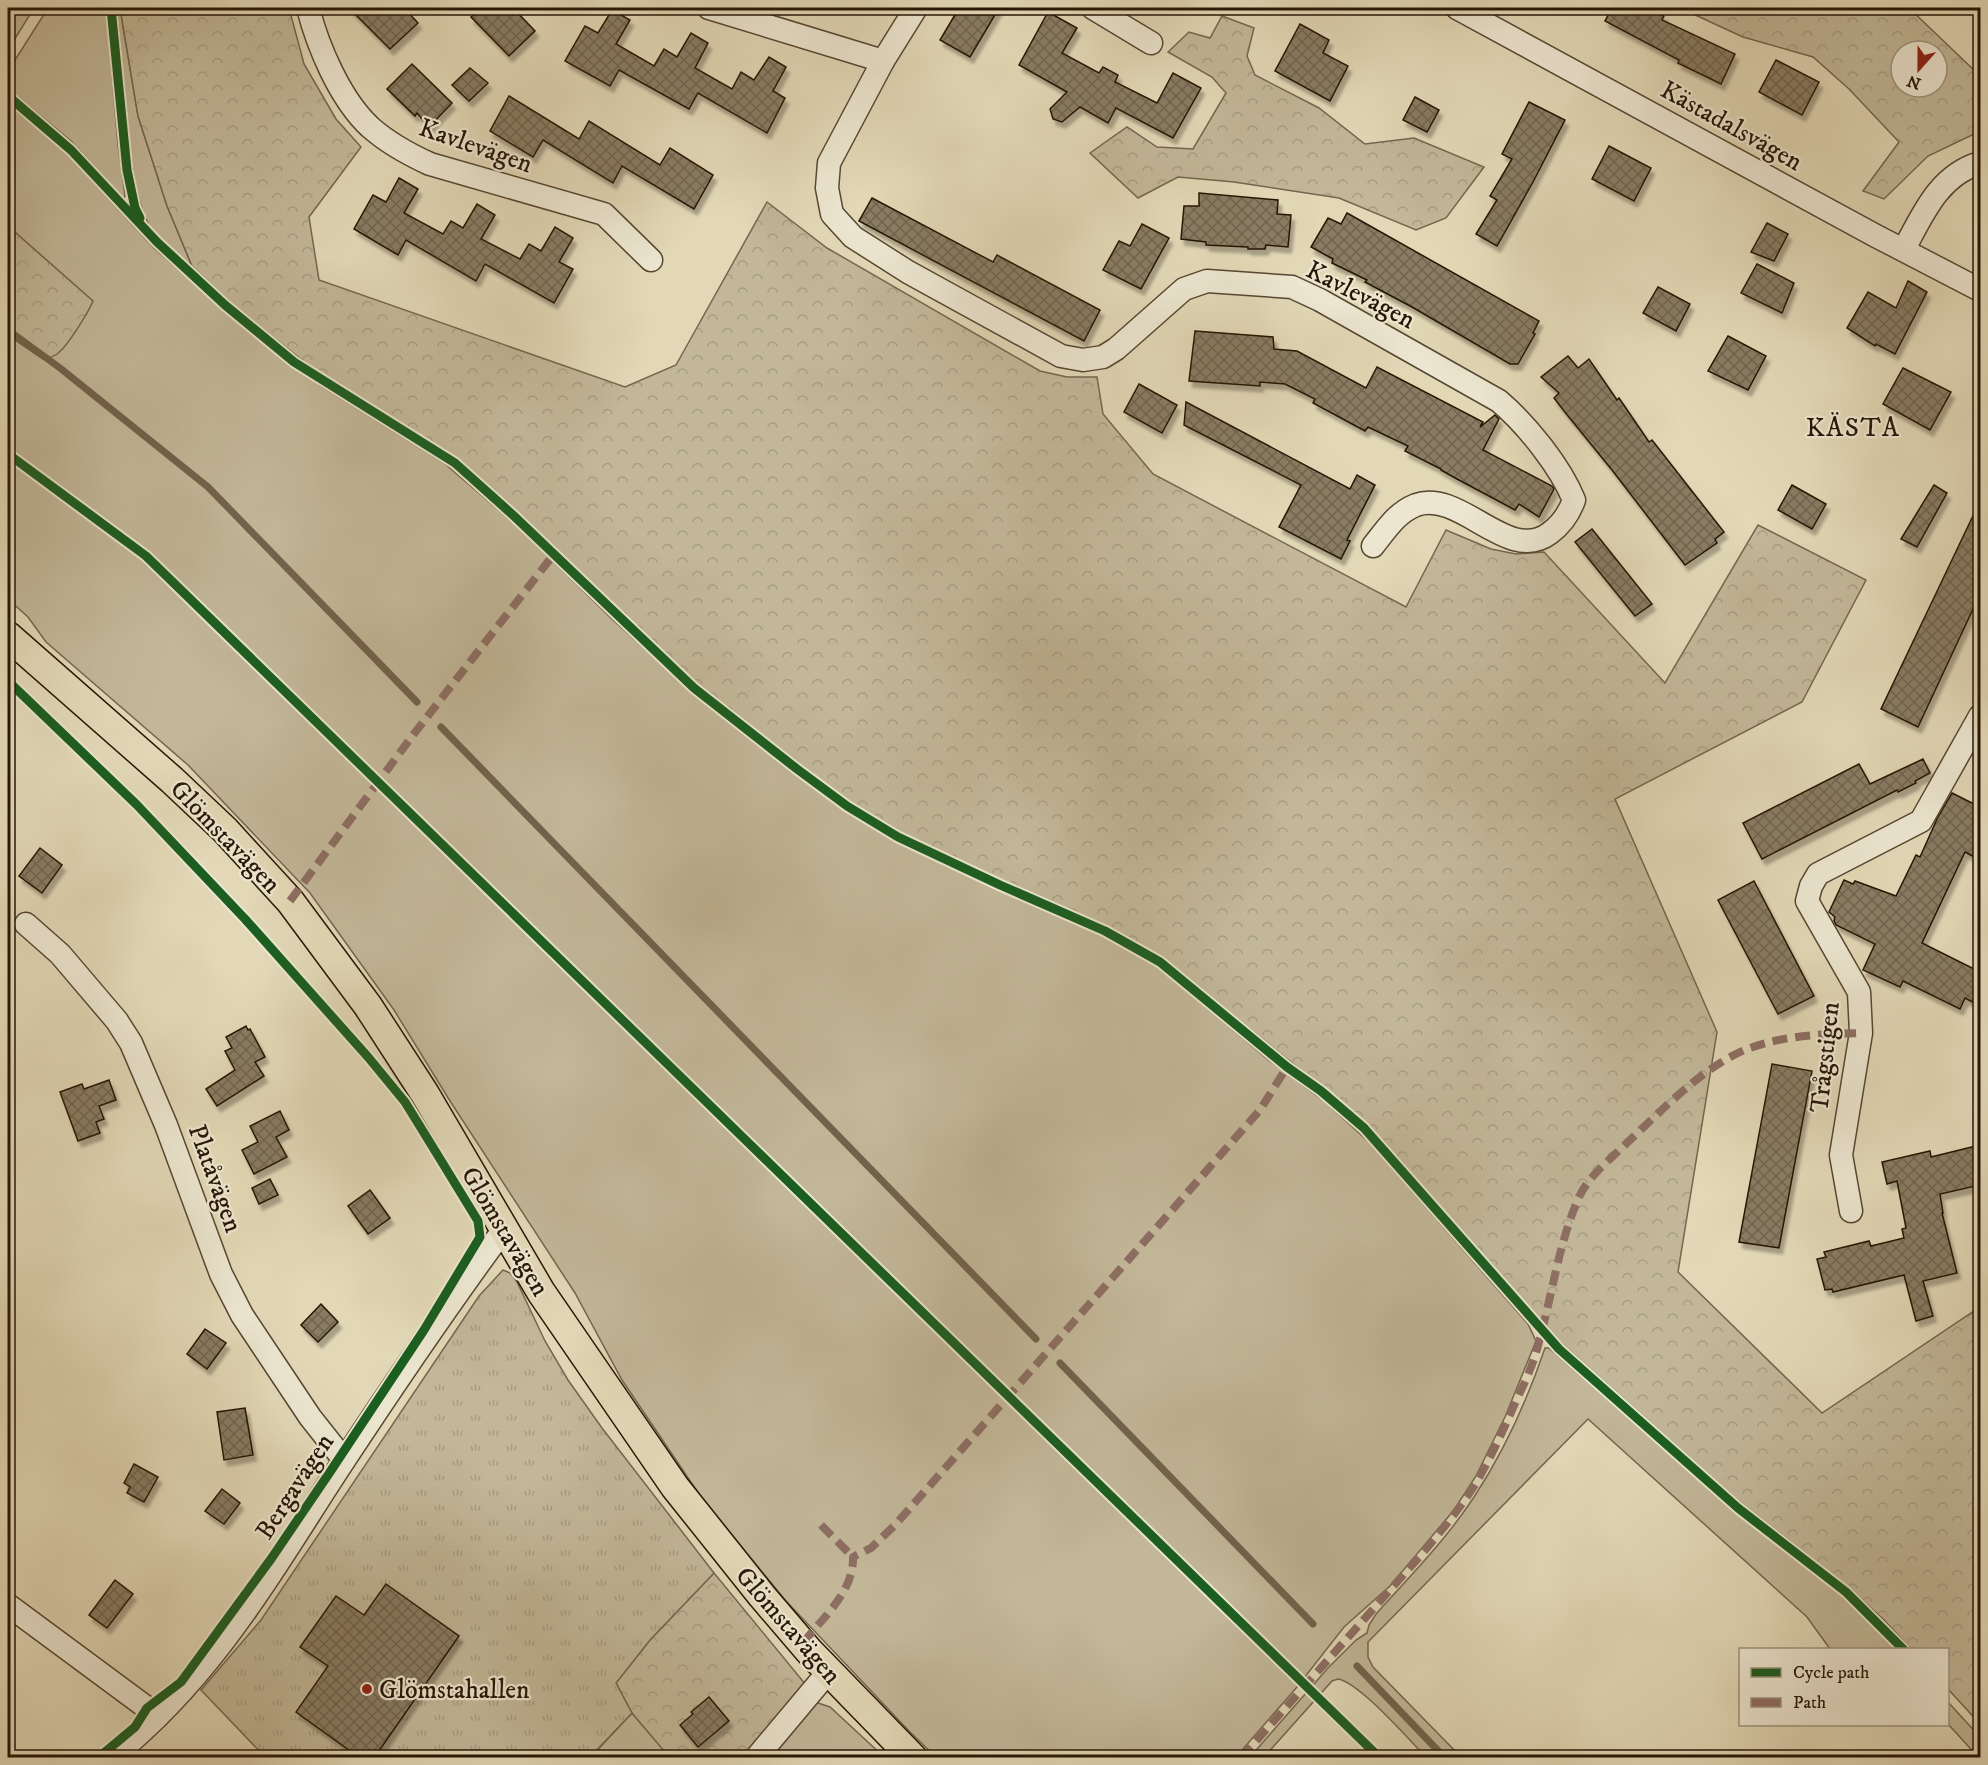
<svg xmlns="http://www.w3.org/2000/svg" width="1988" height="1765" viewBox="0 0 1988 1765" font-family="'IM FELL DW Pica',serif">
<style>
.grass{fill:#c2b798;stroke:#74664f;stroke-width:1.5}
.forest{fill:url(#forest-crowns);stroke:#74664f;stroke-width:1.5;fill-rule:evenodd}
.park{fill:url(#park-tufts);stroke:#74664f;stroke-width:1.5}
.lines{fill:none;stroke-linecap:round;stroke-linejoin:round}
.stream{stroke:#71634c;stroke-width:7}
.building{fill:url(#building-cross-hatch);stroke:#271606;stroke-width:1.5;filter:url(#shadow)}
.minor-casing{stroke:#564632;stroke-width:25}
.major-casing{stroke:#271606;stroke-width:31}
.minor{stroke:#ece6d0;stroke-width:22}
.major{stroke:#e2d8b6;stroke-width:28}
.quiet{stroke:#8d6e63;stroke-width:8;stroke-dasharray:15 8;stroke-linecap:butt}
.cycleway-casing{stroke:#ece6d0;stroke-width:13}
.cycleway{stroke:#1b5e20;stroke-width:9}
.poi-dot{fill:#8f2418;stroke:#ece6d0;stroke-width:2}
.labels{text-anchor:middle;stroke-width:4.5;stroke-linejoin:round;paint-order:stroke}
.street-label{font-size:26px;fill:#271606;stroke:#ece6d0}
.poi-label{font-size:26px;fill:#271606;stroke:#ece6d0;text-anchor:start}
.neighbourhood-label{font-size:27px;letter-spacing:1.5px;fill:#271606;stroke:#ece6d0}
</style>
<defs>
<pattern id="forest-crowns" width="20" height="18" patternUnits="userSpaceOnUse" patternTransform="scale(1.5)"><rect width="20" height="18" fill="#c2b798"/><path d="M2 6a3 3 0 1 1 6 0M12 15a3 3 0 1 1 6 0" fill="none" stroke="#a79d82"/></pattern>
<pattern id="park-tufts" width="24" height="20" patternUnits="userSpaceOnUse" patternTransform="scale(1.5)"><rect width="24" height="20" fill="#c2b798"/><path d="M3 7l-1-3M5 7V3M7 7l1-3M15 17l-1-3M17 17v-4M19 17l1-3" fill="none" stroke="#a79d82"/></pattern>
<pattern id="building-cross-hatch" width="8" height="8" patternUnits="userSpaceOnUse" patternTransform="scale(1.5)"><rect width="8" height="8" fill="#887b62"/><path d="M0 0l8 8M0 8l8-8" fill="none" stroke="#6f644f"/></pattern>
<filter id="shadow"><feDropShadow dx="3.5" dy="6" stdDeviation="1.5" flood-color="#0004"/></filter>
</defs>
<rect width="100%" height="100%" fill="#e2d8b6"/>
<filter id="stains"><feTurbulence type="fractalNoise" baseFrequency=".00333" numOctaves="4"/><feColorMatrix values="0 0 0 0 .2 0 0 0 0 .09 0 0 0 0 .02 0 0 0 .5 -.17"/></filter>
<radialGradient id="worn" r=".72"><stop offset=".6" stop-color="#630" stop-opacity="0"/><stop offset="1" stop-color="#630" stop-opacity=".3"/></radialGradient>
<!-- grass -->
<g class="grass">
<polygon points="8,8 34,8 8,50"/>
<polygon points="48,8 106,8 118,145 125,195 124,199 71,141 8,89 8,71"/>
<path d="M117,8H120L138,116L167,206L192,266C174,255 153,237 145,217C132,185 130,147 127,113C123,78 120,43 117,8Z"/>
<path d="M8,104L59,145L154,248L236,320L321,386L444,463L516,525L612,619L689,689L821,792L891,838L955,869L1098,933L1160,968L1266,1058L1324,1101L1370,1143L1528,1324L1536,1341L1505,1417L1476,1476L1454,1510L1390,1586L1344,1627L1297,1687L1236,1757H936L910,1732L786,1601L701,1497L622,1380L575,1293L450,1101L394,1010L310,893L188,765L46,642L28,617L8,599V335L43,359C60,342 84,325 92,301L8,226Z"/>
<path d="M1545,1348H1549L1726,1504L1844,1596L1898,1649H1830L1807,1617L1588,1419L1368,1642V1657L1373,1667L1461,1757H1426C1408,1739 1360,1683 1338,1679L1332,1681L1264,1757H1250L1328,1668L1356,1640L1367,1633L1369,1625L1376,1614C1410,1576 1446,1540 1474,1497C1503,1453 1528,1398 1545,1348Z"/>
<polygon points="812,1701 830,1707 884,1757 764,1758"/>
<polygon points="1948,1702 1980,1737 1980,1757 1978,1757 1948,1724"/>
<polygon points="632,1713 670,1757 590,1758"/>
</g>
<!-- forest -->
<g class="forest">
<polygon points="120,8 289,8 304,64 336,119 361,147 309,217 319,280 625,387 676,365 767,202 827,248 1040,371 1067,377 1097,377 1103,414 1153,474 1406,607 1446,530 1491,549 1516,554 1544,552 1665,683 1758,525 1866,580 1802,702 1615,799 1717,1032 1678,1272 1822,1413 1980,1307 1980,1724 1948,1689 1948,1650 1911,1649 1884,1620 1847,1586 1735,1498 1560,1342 1365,1122 1172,966 1106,927 978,872 911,839 840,796 688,678 545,539 462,465 393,418 311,367 237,309 192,266 167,206 138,116"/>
<path d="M1680,8H1909L1976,72H1980V136L1974,134L1928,156L1884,199L1863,191L1899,142L1849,89L1813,57L1743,37ZM1901,51H1937V87H1901Z"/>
<polygon points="1222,16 1254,28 1247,56 1255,75 1319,108 1365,144 1414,138 1484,167 1446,218 1416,230 1339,198 1234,182 1178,177 1138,198 1090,153 1127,127 1157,147 1193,149 1226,93 1212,77 1168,52 1189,32 1210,38"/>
<path d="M8,226L93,301C88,313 67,347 57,354C53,357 48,358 43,359L8,335Z"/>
<polygon points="714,1573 806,1685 749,1757 670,1758 632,1713 616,1683 650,1640"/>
</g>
<!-- park -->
<polygon class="park" points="503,1270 510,1273 517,1282 545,1341 568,1380 602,1428 714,1573 650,1640 616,1683 632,1713 590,1757 265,1757 201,1690 261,1620 479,1296"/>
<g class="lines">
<!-- stream -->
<g class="stream">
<polyline points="8,330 60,368 208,487 417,702"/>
<polyline points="441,727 1036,1339"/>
<polyline points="1060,1363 1313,1624"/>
<polyline points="1357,1666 1445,1758"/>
</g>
</g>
<!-- building -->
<g class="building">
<polygon points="349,8 404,8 418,23 390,49"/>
<polygon points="481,8 513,8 535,31 509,56 471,17"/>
<polygon points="959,8 999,8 970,57 940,40"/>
<polygon points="1612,8 1649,8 1664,16 1662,20 1735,54 1721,84 1678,63 1679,60 1605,21"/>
<polygon points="612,10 630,20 616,44 654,66 664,49 677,57 691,33 708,43 695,68 732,89 741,72 754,80 769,57 786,67 773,91 785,98 767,133 698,93 689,109 619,70 610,86 565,61 585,26 598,33"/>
<polygon points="1048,12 1077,28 1062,53 1099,73 1103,67 1118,75 1115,82 1157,103 1173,73 1201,88 1173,138 1116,108 1108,123 1080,107 1062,122 1053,119 1050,109 1067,92 1019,65"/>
<polygon points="1300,24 1329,40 1323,53 1348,66 1330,101 1275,71"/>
<polygon points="1776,60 1819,82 1802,115 1759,92"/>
<polygon points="412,64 452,103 429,127 417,113 415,116 387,89"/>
<polygon points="470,68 488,83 469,101 452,85"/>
<polygon points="509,96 579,139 589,121 660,165 670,148 713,175 694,209 622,166 613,183 543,140 533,157 490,131"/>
<polygon points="1415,97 1439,110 1427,132 1403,120"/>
<polygon points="1529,102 1565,120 1533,182 1497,246 1476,234 1497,200 1490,196 1512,159 1502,154"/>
<polygon points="1609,146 1651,168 1634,201 1592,179"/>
<polygon points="399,178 418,189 404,213 443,234 451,221 463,228 477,204 495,215 481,239 520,259 529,244 541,251 555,227 573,238 559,262 573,269 554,303 485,264 476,281 406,240 398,255 354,229 373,195 386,202"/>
<polygon points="1199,193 1278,200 1277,214 1291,215 1288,247 1266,245 1265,249 1248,249 1248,247 1206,245 1206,242 1181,239 1184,206 1199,206"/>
<polygon points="872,198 993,262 997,255 1100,310 1084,341 859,221"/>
<polygon points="1347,213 1539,321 1533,333 1535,334 1518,364 1510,364 1412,307 1365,282 1367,280 1332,263 1333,259 1311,247 1328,218 1341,224"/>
<polygon points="1767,223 1788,234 1774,261 1751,252"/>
<polygon points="1142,224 1169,238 1141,289 1103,270 1119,241 1130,246"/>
<polygon points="1757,264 1794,283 1782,313 1741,293"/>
<polygon points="1908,281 1927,292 1895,354 1876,344 1875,346 1847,328 1868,292 1896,308"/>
<polygon points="1658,287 1690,304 1676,331 1643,313"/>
<polygon points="1195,331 1273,337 1274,349 1297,351 1366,388 1377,367 1483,422 1480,427 1495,415 1499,419 1483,450 1552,486 1554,489 1539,517 1519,504 1515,510 1457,479 1441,470 1441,469 1405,451 1408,446 1368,427 1365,431 1313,403 1315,399 1285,384 1260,382 1260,386 1189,381"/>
<polygon points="1728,336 1766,356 1748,390 1708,371"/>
<polygon points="1568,356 1578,368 1589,359 1617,400 1619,398 1649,442 1652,440 1724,532 1715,539 1717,543 1685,565 1612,470 1568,416 1554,398 1559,393 1541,377"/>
<polygon points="1903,368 1951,392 1930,430 1883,404"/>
<polygon points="1139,384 1177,405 1162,433 1124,412"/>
<polygon points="1186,402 1350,489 1357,475 1375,485 1347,540 1350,541 1341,559 1279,527 1301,485 1184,425"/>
<polygon points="1792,485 1826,504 1812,529 1778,510"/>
<polygon points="1934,485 1947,493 1917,547 1901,539"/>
<polygon points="1980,501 1980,594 1918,727 1881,709"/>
<polygon points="1592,529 1652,604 1635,616 1575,542"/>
<polygon points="1923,759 1930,773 1915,781 1916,783 1898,792 1897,790 1762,859 1743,823 1859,764 1870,784"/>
<polygon points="1952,793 1980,807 1980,860 1965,852 1922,943 1980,972 1980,1006 1965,998 1960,1009 1903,981 1900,987 1863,970 1875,944 1836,925 1834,921 1835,917 1829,912 1844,880 1853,884 1855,881 1896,896 1916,855 1920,857 1937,819"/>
<polygon points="40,848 62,865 42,893 19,876"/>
<polygon points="1754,881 1814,996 1778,1014 1718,900"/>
<polygon points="246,1026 248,1030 250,1029 265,1057 255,1062 264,1076 217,1106 206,1089 235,1070 225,1051 232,1048 226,1037"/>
<polygon points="1772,1064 1812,1071 1779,1248 1739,1242"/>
<polygon points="109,1080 116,1100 99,1106 104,1119 96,1122 100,1133 78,1141 60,1092 82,1084 84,1089"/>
<polygon points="280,1111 289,1130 276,1137 287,1157 254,1174 242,1150 258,1142 250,1126"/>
<polygon points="1980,1145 1980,1185 1940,1194 1943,1213 1942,1213 1957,1273 1923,1281 1933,1316 1916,1321 1904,1275 1833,1292 1832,1289 1825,1290 1817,1259 1826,1257 1824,1252 1869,1241 1871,1246 1904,1238 1902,1229 1906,1228 1897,1181 1887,1184 1882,1162 1930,1151 1931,1157"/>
<polygon points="270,1179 278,1195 259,1204 252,1188"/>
<polygon points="370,1190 390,1218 368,1234 348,1206"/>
<polygon points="321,1304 338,1322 318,1342 301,1325"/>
<polygon points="205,1329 226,1343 207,1369 187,1354"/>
<polygon points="245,1408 253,1455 224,1460 217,1412"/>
<polygon points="134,1464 158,1477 144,1502 127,1493 130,1487 124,1483"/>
<polygon points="222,1489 240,1503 224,1524 205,1511"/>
<polygon points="115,1580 133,1594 107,1628 89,1615"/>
<polygon points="386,1584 459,1636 374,1758 360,1758 296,1712 328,1666 300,1647 336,1596 364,1615"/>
<polygon points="709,1697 729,1721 698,1747 680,1725 693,1714 691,1712"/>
</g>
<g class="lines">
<defs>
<g id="minor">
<path d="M308,8C318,47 340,99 370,127C388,143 408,154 430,164L604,214L651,260"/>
<polyline points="709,8 883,61"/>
<path d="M916,8L883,61L829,163L827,188L832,214L853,237L908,272L1061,356L1083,360L1103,357L1116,349L1184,289L1207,281L1292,287L1320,300L1499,401C1527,425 1560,466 1574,500C1569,514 1562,524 1550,533C1508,565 1461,489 1416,505C1396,513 1386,530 1373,546"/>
<polyline points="1093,8 1151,43"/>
<polyline points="1457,8 1876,236 1980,290"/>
<path d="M1904,249C1923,214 1939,175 1980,163"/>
<polyline points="26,924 60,954 117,1021 131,1043 166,1125 221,1274 242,1315 310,1417 344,1460"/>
<polyline points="1851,1211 1841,1155 1861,1033 1859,992 1807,901 1811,886 1818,874 1921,821 1980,716"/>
<polyline points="8,1605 158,1716"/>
<path d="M111,1758C215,1675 272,1570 343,1462C395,1383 448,1305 504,1229"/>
<polyline points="756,1758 829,1671"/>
</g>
<polyline id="major" points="8,636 172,780 225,830 290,901 368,1006 425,1094 541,1292 675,1487 762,1596 809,1651 913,1758"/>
</defs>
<!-- minor casing -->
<use href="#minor" class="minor-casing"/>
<!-- major casing -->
<use href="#major" class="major-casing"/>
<!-- minor -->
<use href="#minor" class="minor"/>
<!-- major -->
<use href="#major" class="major"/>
<!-- quiet -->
<g class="quiet">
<polyline points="290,901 413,735 554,554"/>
<polyline points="821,1525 853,1557"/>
<path d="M803,1643C823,1617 854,1592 853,1557L871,1548L896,1524L1260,1110L1287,1067"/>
<path d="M1241,1758L1421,1555C1440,1532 1460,1509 1476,1483C1491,1457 1504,1429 1516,1401C1525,1382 1534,1363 1539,1342C1552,1295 1559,1242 1579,1197C1590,1174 1612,1158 1630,1140C1663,1109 1709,1061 1753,1047C1787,1035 1825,1034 1861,1033"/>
</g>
<defs>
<g id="cycleway">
<polyline points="111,8 127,170 135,208 140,218"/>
<polyline points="8,96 71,150 157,242 225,305 294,362 455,463 514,516 694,688 797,769 847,806 898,837 1000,885 1105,931 1160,962 1287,1067 1321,1091 1364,1128 1559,1349 1738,1508 1846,1592 1904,1650"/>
<polyline points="8,454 146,556 1380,1758"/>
<polyline points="8,681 137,805 245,919 368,1057 405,1102 437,1154 478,1221 480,1237 424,1330 330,1472 271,1559 181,1682 147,1708 135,1727 98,1758"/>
</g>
</defs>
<!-- cycleway casing -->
<use href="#cycleway" class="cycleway-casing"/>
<!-- cycleway -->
<use href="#cycleway" class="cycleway"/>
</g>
<!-- markers -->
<circle class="poi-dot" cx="367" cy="1689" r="6"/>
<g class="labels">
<!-- street labels -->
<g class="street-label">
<text transform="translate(1732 125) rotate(29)" y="9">Kästadalsvägen</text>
<text transform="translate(476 145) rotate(19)" y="9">Kavlevägen</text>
<text transform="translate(1361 294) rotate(27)" y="9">Kavlevägen</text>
<text transform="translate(226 836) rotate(46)" y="9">Glömstavägen</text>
<text transform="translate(1824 1057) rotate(-84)" y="9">Trågstigen</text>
<text transform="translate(216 1178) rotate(70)" y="9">Platåvägen</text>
<text transform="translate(506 1231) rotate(59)" y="9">Glömstavägen</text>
<text transform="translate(294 1486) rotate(-57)" y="9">Bergavägen</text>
<text transform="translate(789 1625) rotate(49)" y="9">Glömstavägen</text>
</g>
<!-- poi labels -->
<g class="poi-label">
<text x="379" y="1698">Glömstahallen</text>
</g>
<!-- neighbourhood labels -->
<g class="neighbourhood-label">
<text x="1853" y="436">KÄSTA</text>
</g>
</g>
<!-- margin -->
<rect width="1988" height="1765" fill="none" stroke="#e2d8b6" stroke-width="30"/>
<rect x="9" y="9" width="1970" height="1747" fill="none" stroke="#271606" stroke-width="3"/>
<rect x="15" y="15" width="1958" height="1735" fill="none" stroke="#271606" stroke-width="1.5"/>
<!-- legend -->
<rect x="1739" y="1648" width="210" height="78" fill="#ece6d0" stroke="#9d937f" stroke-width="1.5"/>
<rect x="1751" y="1668" width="30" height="9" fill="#1b5e20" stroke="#9d937f" stroke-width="1.5"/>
<text x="1793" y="1678" font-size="18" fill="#271606">Cycle path</text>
<rect x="1751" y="1698" width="30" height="9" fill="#8d6e63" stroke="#9d937f" stroke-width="1.5"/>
<text x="1793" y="1708" font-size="18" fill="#271606">Path</text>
<!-- north arrow -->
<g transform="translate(1919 69) rotate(201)"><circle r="28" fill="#ece6d0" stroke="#9d937f" stroke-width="1.5"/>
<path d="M0-4.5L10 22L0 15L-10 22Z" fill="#8f2418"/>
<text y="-9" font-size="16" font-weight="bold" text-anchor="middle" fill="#271606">N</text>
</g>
<rect width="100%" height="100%" filter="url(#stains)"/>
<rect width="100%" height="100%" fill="url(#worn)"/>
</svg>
